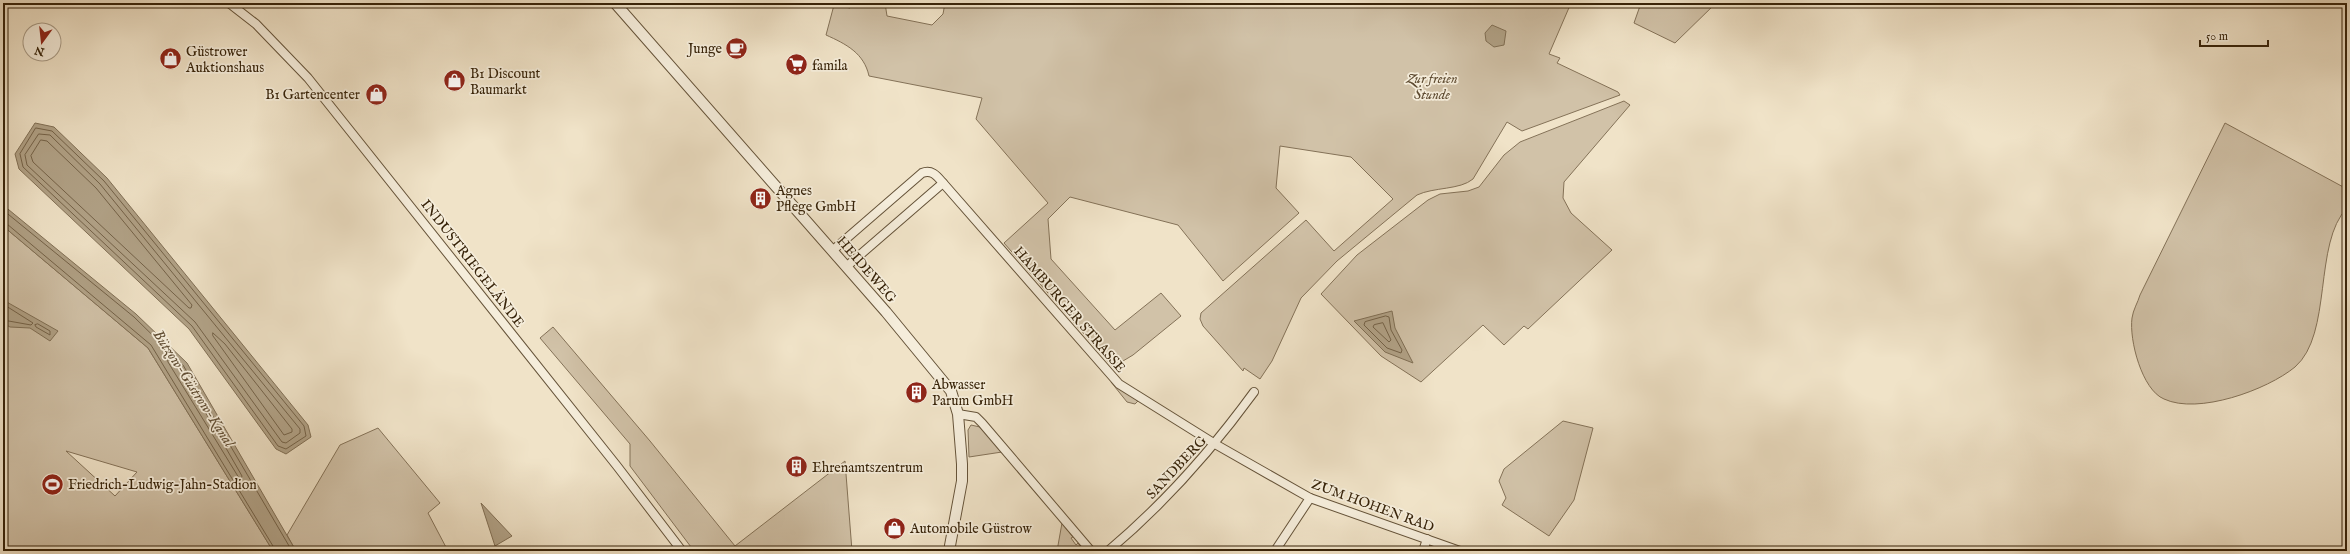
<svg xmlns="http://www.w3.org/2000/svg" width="2350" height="554" viewBox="0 0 2350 554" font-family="'IM FELL English',serif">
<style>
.green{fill:#d1c2a8;stroke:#847258;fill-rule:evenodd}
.water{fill:#b1a287;stroke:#806f55}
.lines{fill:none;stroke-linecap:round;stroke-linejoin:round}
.shore{stroke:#746248;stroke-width:1}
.stream{stroke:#806f55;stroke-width:2.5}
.minor-casing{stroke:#655339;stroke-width:10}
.tertiary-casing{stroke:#655339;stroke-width:12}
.minor{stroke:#f5eddb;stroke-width:8}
.tertiary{stroke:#f5eddb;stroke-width:10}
.labels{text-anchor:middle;stroke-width:3.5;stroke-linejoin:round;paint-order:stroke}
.poi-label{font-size:14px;fill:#372309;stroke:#f5eddb;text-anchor:start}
.park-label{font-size:14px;font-style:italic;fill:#5e4b31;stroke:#f5eddb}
.street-label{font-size:14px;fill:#372309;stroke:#f5eddb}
.water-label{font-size:15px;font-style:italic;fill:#624f35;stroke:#f5eddb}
</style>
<rect width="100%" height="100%" fill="#f0e3c8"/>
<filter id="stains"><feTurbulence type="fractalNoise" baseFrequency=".005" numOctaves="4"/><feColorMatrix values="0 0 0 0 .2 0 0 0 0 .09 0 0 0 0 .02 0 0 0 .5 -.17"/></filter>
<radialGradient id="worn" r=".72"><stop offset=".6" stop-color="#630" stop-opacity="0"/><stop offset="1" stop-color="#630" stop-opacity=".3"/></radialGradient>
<!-- green -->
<g class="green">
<path d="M851,3H885L887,16L932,25L943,14L945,3H1571L1549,54L1560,58L1557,63L1618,92L1620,95L1522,131L1507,122L1473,179C1460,190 1434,187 1417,195L1337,261L1301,298L1272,361L1260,379L1244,368L1243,371L1203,326L1200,319L1201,313L1306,220L1334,251L1393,199L1351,157L1280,146L1276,188L1299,213L1223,281L1178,225L1070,197L1048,219L1051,259L1115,330L1161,293L1181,316L1133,355L1113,367L1004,243L1048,203L976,119L982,98L869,76C864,53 846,44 826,35L834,5L850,8Z"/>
<polygon points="1641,3 1716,3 1675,43 1634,23"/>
<polygon points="1624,101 1630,105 1564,182 1563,198 1571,213 1612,250 1528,329 1524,326 1504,345 1483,325 1421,382 1381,356 1321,294 1357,255 1428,200 1440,194 1468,191 1479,187 1504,155 1520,142"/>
<path d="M2225,123L2347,189V208C2313,243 2333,334 2295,367C2267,390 2198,415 2164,399C2142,390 2129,340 2132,318C2133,310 2138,302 2140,295Z"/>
<path d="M3,226L148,348L273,551H3ZM66,451L137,472L115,496Z"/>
<polygon points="553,327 650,441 735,546 845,461 852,551 694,551 630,466 630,444 540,338"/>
<polygon points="1111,382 1138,401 1135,404 1127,402"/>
<polygon points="1563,421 1593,428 1574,500 1549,536 1502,505 1506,498 1499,481 1504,469"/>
<polygon points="971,425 980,427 1002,452 969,457 968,430"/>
<polygon points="378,428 440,503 428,513 448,551 296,551 287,535 340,445"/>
<polygon points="1062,523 1073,537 1071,538 1076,545 1078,543 1084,551 1057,551"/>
</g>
<!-- water -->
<g class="water">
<polygon points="1492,25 1506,31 1504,45 1494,47 1486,41 1485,33"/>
<polygon points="35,123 54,127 107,178 308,425 311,437 286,454 276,449 189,329 19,169 15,154"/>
<polygon points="3,205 136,314 187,363 296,551 273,551 148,348 3,226"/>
<polygon points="3,299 5,301 58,331 50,341 30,328 10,327 3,323"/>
<polygon points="1392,311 1395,328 1413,363 1385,352 1354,321"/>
<polygon points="481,503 512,536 495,546"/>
</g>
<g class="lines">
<!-- shore -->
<g class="shore">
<polygon points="36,128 52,131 104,181 304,426 306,436 286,449 278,446 192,326 23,167 20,154"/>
<polygon points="39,134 50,135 100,184 300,429 300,433 286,443 282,442 195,322 27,165 25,155"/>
<polygon points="41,140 47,141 96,188 192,305 191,308 189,308 33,162 31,156"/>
<polyline points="3,210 134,317 183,365 292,551"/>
<polyline points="3,223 7,224 151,345 276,551"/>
<polyline points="3,304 33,323 31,325 3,320"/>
<polygon points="1386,316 1389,317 1391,330 1402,350 1401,353 1387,348 1364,325 1365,322"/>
<polygon points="1383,323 1391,340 1389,342 1373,327 1374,325"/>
<polygon points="38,324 50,331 50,335 36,327 35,325"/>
<polygon points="213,333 225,344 292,429 292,432 284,435 213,336"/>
<polygon points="168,359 180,368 242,476 241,479 239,478 168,362"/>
</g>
<!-- stream -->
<polyline class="stream" points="324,549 325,551"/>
<defs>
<g id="minor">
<polyline points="229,3 256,24 308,78 617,466 682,551"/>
<polyline points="943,183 1119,384 1215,444 1310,498 1460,551"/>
<path d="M832,251L922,173C932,169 937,176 943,183L846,267"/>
<polyline points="958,414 976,417 982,423 1091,551"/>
<path d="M1108,551C1164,504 1211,451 1254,392"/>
<polyline points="1275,551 1310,498"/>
<polyline points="1423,551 1427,539"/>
</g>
<polyline id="tertiary" points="615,3 886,312 951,391 958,414 962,464 962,481 949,551"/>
</defs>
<!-- minor casing -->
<use href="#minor" class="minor-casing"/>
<!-- tertiary casing -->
<use href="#tertiary" class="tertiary-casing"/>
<!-- minor -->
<use href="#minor" class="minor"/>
<!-- tertiary -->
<use href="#tertiary" class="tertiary"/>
</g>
<!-- icons -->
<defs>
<symbol id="cafe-disc" viewBox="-11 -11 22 22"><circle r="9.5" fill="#8f2418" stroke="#f5eddb"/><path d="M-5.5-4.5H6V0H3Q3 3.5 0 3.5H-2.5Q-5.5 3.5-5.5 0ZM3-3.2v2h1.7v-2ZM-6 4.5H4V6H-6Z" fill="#fff"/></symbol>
<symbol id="shop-disc" viewBox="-11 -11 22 22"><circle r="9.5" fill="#8f2418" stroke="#f5eddb"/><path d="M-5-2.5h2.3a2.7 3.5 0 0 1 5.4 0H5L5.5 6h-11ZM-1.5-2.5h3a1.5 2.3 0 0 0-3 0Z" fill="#fff"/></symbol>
<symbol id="supermarket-disc" viewBox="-11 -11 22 22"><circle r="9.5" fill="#8f2418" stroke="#f5eddb"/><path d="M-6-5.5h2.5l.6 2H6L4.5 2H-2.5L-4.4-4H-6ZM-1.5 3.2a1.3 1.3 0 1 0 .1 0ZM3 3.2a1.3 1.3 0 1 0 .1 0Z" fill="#fff"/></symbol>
<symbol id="building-disc" viewBox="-11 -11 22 22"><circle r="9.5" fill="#8f2418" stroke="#f5eddb"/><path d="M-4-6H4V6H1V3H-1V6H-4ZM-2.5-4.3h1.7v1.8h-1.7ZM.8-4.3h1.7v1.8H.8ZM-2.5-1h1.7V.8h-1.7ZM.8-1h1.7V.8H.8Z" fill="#fff"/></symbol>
<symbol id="stadium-disc" viewBox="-11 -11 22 22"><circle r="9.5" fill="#8f2418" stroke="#f5eddb"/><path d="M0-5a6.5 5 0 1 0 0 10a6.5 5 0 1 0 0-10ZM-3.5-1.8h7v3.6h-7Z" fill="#fff"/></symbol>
</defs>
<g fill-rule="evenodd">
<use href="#cafe-disc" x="724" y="36" width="25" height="25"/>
<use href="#shop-disc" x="158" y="46" width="25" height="25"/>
<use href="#supermarket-disc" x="784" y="52" width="25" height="25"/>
<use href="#shop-disc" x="442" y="68" width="25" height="25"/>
<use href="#shop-disc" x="364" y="82" width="25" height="25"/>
<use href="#building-disc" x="748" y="186" width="25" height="25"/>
<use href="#building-disc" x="904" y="380" width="25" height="25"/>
<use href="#building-disc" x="784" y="454" width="25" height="25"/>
<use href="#stadium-disc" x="40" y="472" width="25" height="25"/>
<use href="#shop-disc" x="882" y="516" width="25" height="25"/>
</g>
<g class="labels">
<!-- poi labels -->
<g class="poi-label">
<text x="722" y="53" text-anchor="end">Junge</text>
<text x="186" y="56">Güstrower<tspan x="186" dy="16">Auktionshaus</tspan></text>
<text x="812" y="70">famila</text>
<text x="470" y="78">B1 Discount<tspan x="470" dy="16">Baumarkt</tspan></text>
<text x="360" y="99" text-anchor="end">B1 Gartencenter</text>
<text x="776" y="195">Agnes<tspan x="776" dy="16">Pflege GmbH</tspan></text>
<text x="932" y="389">Abwasser<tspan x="932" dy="16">Parum GmbH</tspan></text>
<text x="812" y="472">Ehrenamtszentrum</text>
<text x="68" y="489">Friedrich-Ludwig-Jahn-Stadion</text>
<text x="910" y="533">Automobile Güstrow</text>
</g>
<!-- park labels -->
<g class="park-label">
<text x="1432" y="83">Zur freien<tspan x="1432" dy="16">Stunde</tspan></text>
</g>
<!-- street labels -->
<g class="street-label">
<text transform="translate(473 263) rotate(52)" y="5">INDUSTRIEGELÄNDE</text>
<text transform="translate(867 269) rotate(49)" y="5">HEIDEWEG</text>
<text transform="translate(1070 309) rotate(49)" y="5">HAMBURGER STRASSE</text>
<text transform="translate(1176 467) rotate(-47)" y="5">SANDBERG</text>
<text transform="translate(1373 505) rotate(20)" y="5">ZUM HOHEN RAD</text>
</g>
<!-- water labels -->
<g class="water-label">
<text transform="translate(194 388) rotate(57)" y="5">Bützow-Güstrow-Kanal</text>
</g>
</g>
<!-- margin -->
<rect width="2350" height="554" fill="none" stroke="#f0e3c8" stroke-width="16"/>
<rect x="4" y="4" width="2342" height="546" fill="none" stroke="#372309" stroke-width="2"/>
<rect x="8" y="8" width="2334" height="538" fill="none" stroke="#372309"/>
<!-- north arrow -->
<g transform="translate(42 42) rotate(195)"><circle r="19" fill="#f5eddb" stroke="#a99c87"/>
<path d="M0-3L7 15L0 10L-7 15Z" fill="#8f2418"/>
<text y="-6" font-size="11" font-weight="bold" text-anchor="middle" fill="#372309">N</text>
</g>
<!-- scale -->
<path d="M2200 40v6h68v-6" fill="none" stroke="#372309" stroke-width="2"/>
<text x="2206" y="40" font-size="12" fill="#372309" stroke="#f5eddb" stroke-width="3" paint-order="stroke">50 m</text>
<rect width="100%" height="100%" filter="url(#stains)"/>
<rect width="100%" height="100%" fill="url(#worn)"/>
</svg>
